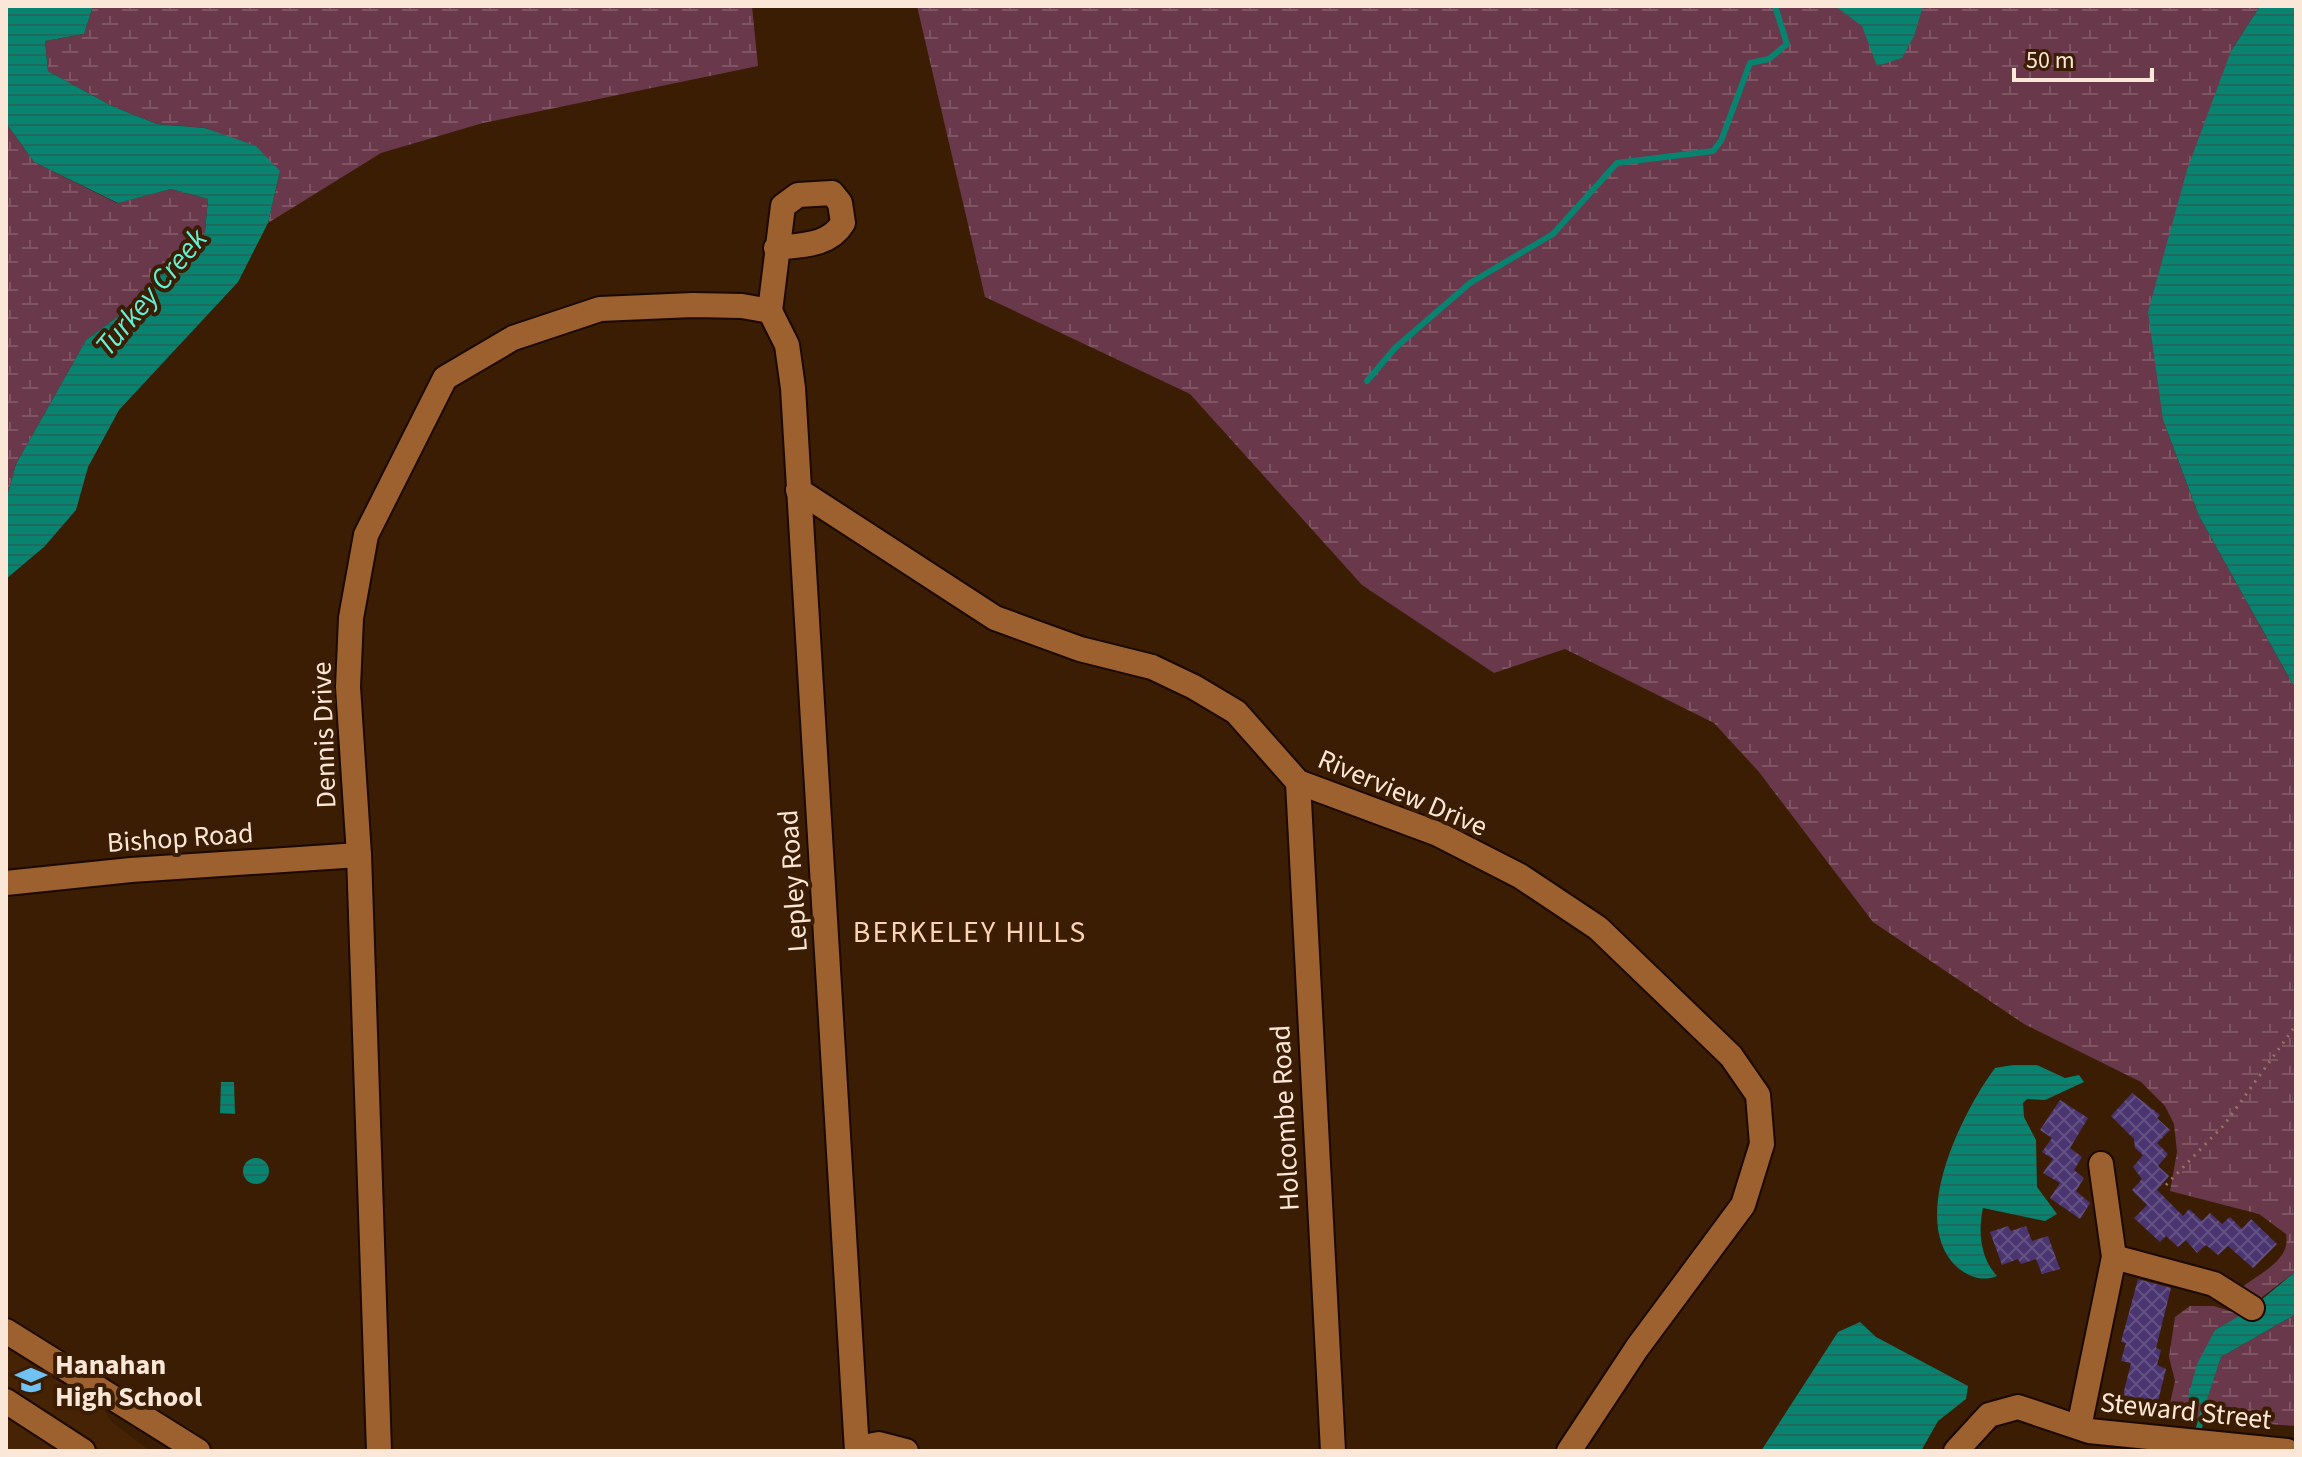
<svg xmlns="http://www.w3.org/2000/svg" width="2302" height="1457" viewBox="0 0 2302 1457" font-family="'Source Sans 3',sans-serif">
<style>
.built{fill:#452304}
.wetland{fill:url(#wetland-marsh)}
.water{fill:url(#water-rules)}
.lines{fill:none;stroke-linecap:round;stroke-linejoin:round}
.stream{stroke:#078370;stroke-width:6}
.building{fill:url(#building-cross-hatch)}
.minor-casing{stroke:#1b0900;stroke-width:28}
.path{stroke:#917762;stroke-width:3;stroke-dasharray:2 6;stroke-linecap:butt}
.minor{stroke:#9d6130;stroke-width:24}
.labels{text-anchor:middle;stroke-width:8;stroke-linejoin:round;paint-order:stroke}
.street-label{font-size:28px;fill:#fbe7d8;stroke:#3b1d03}
.poi-label{font-size:28px;font-weight:bold;fill:#fbe7d8;stroke:#3b1d03;text-anchor:start}
.water-label{font-size:30px;font-style:italic;fill:#62f0d4;stroke:#3b1d03}
.neighbourhood-label{font-size:30px;letter-spacing:2px;fill:#fcd3b5;stroke:#3b1d03}
</style>
<defs>
<pattern id="wetland-marsh" width="20" height="14" patternUnits="userSpaceOnUse" patternTransform="scale(2)"><rect width="20" height="14" fill="#69384a"/><path d="M1 5h8M5 5V1M11 12h8M15 12V8" fill="none" stroke="#7f5563"/></pattern>
<pattern id="water-rules" width="6" height="5" patternUnits="userSpaceOnUse" patternTransform="scale(2)"><rect width="6" height="5" fill="#078370"/><path d="M0 2.5h6" fill="none" stroke="#226a5d"/></pattern>
<pattern id="building-cross-hatch" width="8" height="8" patternUnits="userSpaceOnUse" patternTransform="scale(2)"><rect width="8" height="8" fill="#4a3571"/><path d="M0 0l8 8M0 8l8-8" fill="none" stroke="#655284"/></pattern>
</defs>
<rect width="100%" height="100%" fill="#3b1d03"/>
<!-- built -->
<polygon class="built" points="6,1348 106,1412 112,1422 150,1451 6,1451"/>
<!-- wetland -->
<g class="wetland">
<polygon points="93,6 752,6 758,66 483,123 381,153 268,223 280,171 206,128 157,124 112,106 48,71 45,41 84,34"/>
<path d="M917,6H2260L2231,51L2163,420L2199,516L2296,690V1271L2257,1301L2240,1289C2257,1274 2292,1261 2286,1234L2259,1214L2170,1191L2177,1152L2174,1124L2165,1106L2141,1082L2024,1024L1873,922L1759,772L1714,723L1565,649L1494,673L1362,585L1190,394L985,297Z"/>
<polygon points="6,123 34,162 117,203 171,189 208,199 205,232 188,254 155,277 132,306 86,340 16,464 6,500"/>
<polygon points="2190,1306 2214,1306 2242,1315 2215,1330 2205,1405 2221,1357 2296,1314 2296,1426 2167,1416 2175,1381 2169,1357 2175,1317"/>
</g>
<!-- water -->
<g class="water">
<polygon points="6,6 93,6 84,34 45,41 48,71 112,106 157,124 205,128 256,146 280,171 268,223 238,282 119,410 88,467 76,510 44,547 6,579 6,500 16,464 86,340 132,306 155,277 188,254 205,232 208,199 171,189 118,203 34,162 6,123"/>
<polygon points="1835,6 1923,6 1914,36 1902,58 1877,66 1862,26"/>
<polygon points="2260,6 2296,6 2296,690 2199,516 2163,420 2148,312 2187,170 2231,51"/>
<path d="M2013,1065H2037L2065,1078L2079,1075L2084,1082L2045,1100L2027,1099L2023,1103L2024,1117L2036,1140L2037,1187L2057,1214L2045,1221L1983,1208C1978,1231 1980,1258 1997,1276C1982,1282 1969,1277 1957,1267C1907,1221 1963,1111 1995,1068Z"/>
<polygon points="221,1082 234,1082 235,1114 220,1113"/>
<circle cx="256" cy="1171" r="13"/>
<polygon points="2296,1271 2296,1314 2221,1357 2205,1406 2188,1397 2197,1364 2215,1330 2248,1311"/>
<polygon points="1860,1322 1876,1337 1968,1386 1966,1399 1938,1421 1921,1451 1761,1451 1838,1332"/>
</g>
<g class="lines">
<!-- stream -->
<g class="stream">
<polyline points="1367,381 1395,348 1470,283 1553,234 1617,163 1713,151 1721,141 1750,63 1769,59 1787,44 1775,6"/>
<polyline points="2197,1435 2205,1406"/>
</g>
</g>
<!-- building -->
<g class="building">
<polygon points="2132,1093 2160,1115 2157,1118 2170,1130 2157,1143 2168,1154 2158,1166 2169,1176 2157,1190 2183,1216 2189,1209 2202,1221 2210,1213 2222,1224 2230,1217 2242,1229 2251,1219 2277,1244 2253,1268 2228,1246 2218,1255 2206,1245 2197,1253 2186,1240 2178,1247 2166,1236 2160,1242 2134,1218 2147,1205 2132,1190 2142,1179 2133,1167 2143,1155 2135,1148 2134,1139 2111,1116"/>
<polygon points="2060,1100 2088,1118 2070,1148 2082,1157 2074,1170 2084,1178 2076,1191 2090,1203 2080,1219 2050,1198 2060,1183 2043,1173 2053,1159 2042,1152 2052,1138 2040,1130"/>
<polygon points="2008,1226 2011,1231 2026,1226 2032,1241 2048,1236 2060,1269 2042,1274 2036,1259 2021,1264 2018,1259 2002,1265 1990,1232"/>
<polygon points="2138,1279 2171,1288 2156,1348 2161,1350 2157,1365 2166,1369 2157,1405 2123,1395 2131,1363 2121,1361 2126,1343 2121,1342"/>
</g>
<g class="lines">
<defs>
<g id="minor">
<polyline points="770,311 787,345 793,388 857,1451"/>
<path d="M770,311L783,206L798,195L832,193L840,203L843,223C829,246 802,245 776,248"/>
<polyline points="798,490 995,618 1080,649 1152,667 1194,687 1236,712 1298,782 1438,834 1520,876 1598,928 1731,1056 1758,1095 1762,1144 1743,1205 1637,1348 1569,1451"/>
<polyline points="1298,782 1333,1451"/>
<polyline points="6,883 131,870 359,855"/>
<polyline points="2114,1257 2214,1284 2252,1308"/>
<polyline points="6,1331 198,1451"/>
<polyline points="6,1401 83,1451"/>
<polyline points="2079,1427 2114,1257 2101,1164"/>
<polyline points="857,1448 879,1444 906,1451"/>
<polyline points="379,1451 359,855 348,687 351,618 366,535 445,378 513,338 600,309 693,305 742,306 770,311"/>
<polyline points="1956,1451 1989,1415 2018,1407 2089,1431 2287,1451"/>
</g>
</defs>
<!-- minor casing -->
<use href="#minor" class="minor-casing"/>
<!-- path -->
<polyline class="path" points="2166,1185 2224,1125 2296,1025"/>
<!-- minor -->
<use href="#minor" class="minor"/>
</g>
<!-- icons -->
<defs>
<symbol id="school-bare" viewBox="-9 -9 18 18"><path d="M0-5L7-2L0 1L-7-2ZM-4 1L0 2.5L4 1V4Q0 6-4 4Z" fill="#70c1f4" stroke="#3b1d03" stroke-width="2.5" paint-order="stroke"/></symbol>
</defs>
<g fill-rule="evenodd">
<use href="#school-bare" x="9" y="1358" width="44" height="44"/>
</g>
<g class="labels">
<!-- street labels -->
<g class="street-label">
<text transform="translate(323 735) rotate(-92)" y="10">Dennis Drive</text>
<text transform="translate(1403 792) rotate(23)" y="10">Riverview Drive</text>
<text transform="translate(180 837) rotate(-4)" y="10">Bishop Road</text>
<text transform="translate(792 881) rotate(-94)" y="10">Lepley Road</text>
<text transform="translate(1284 1118) rotate(-93)" y="10">Holcombe Road</text>
<text transform="translate(2186 1410) rotate(6)" y="10">Steward Street</text>
</g>
<!-- poi labels -->
<g class="poi-label">
<text x="55" y="1374">Hanahan<tspan x="55" dy="32">High School</tspan></text>
</g>
<!-- water labels -->
<g class="water-label">
<text transform="translate(151 292) rotate(-50)" y="10">Turkey Creek</text>
</g>
<!-- neighbourhood labels -->
<g class="neighbourhood-label">
<text x="970" y="942">BERKELEY HILLS</text>
</g>
</g>
<!-- border -->
<rect width="2302" height="1457" fill="none" stroke="#fbe7d8" stroke-width="16"/>
<!-- scale -->
<path d="M2014 68v12h138v-12" fill="none" stroke="#fbe7d8" stroke-width="4"/>
<text x="2026" y="68" font-size="24" fill="#fbe7d8" stroke="#3b1d03" stroke-width="6" paint-order="stroke">50 m</text>
</svg>
